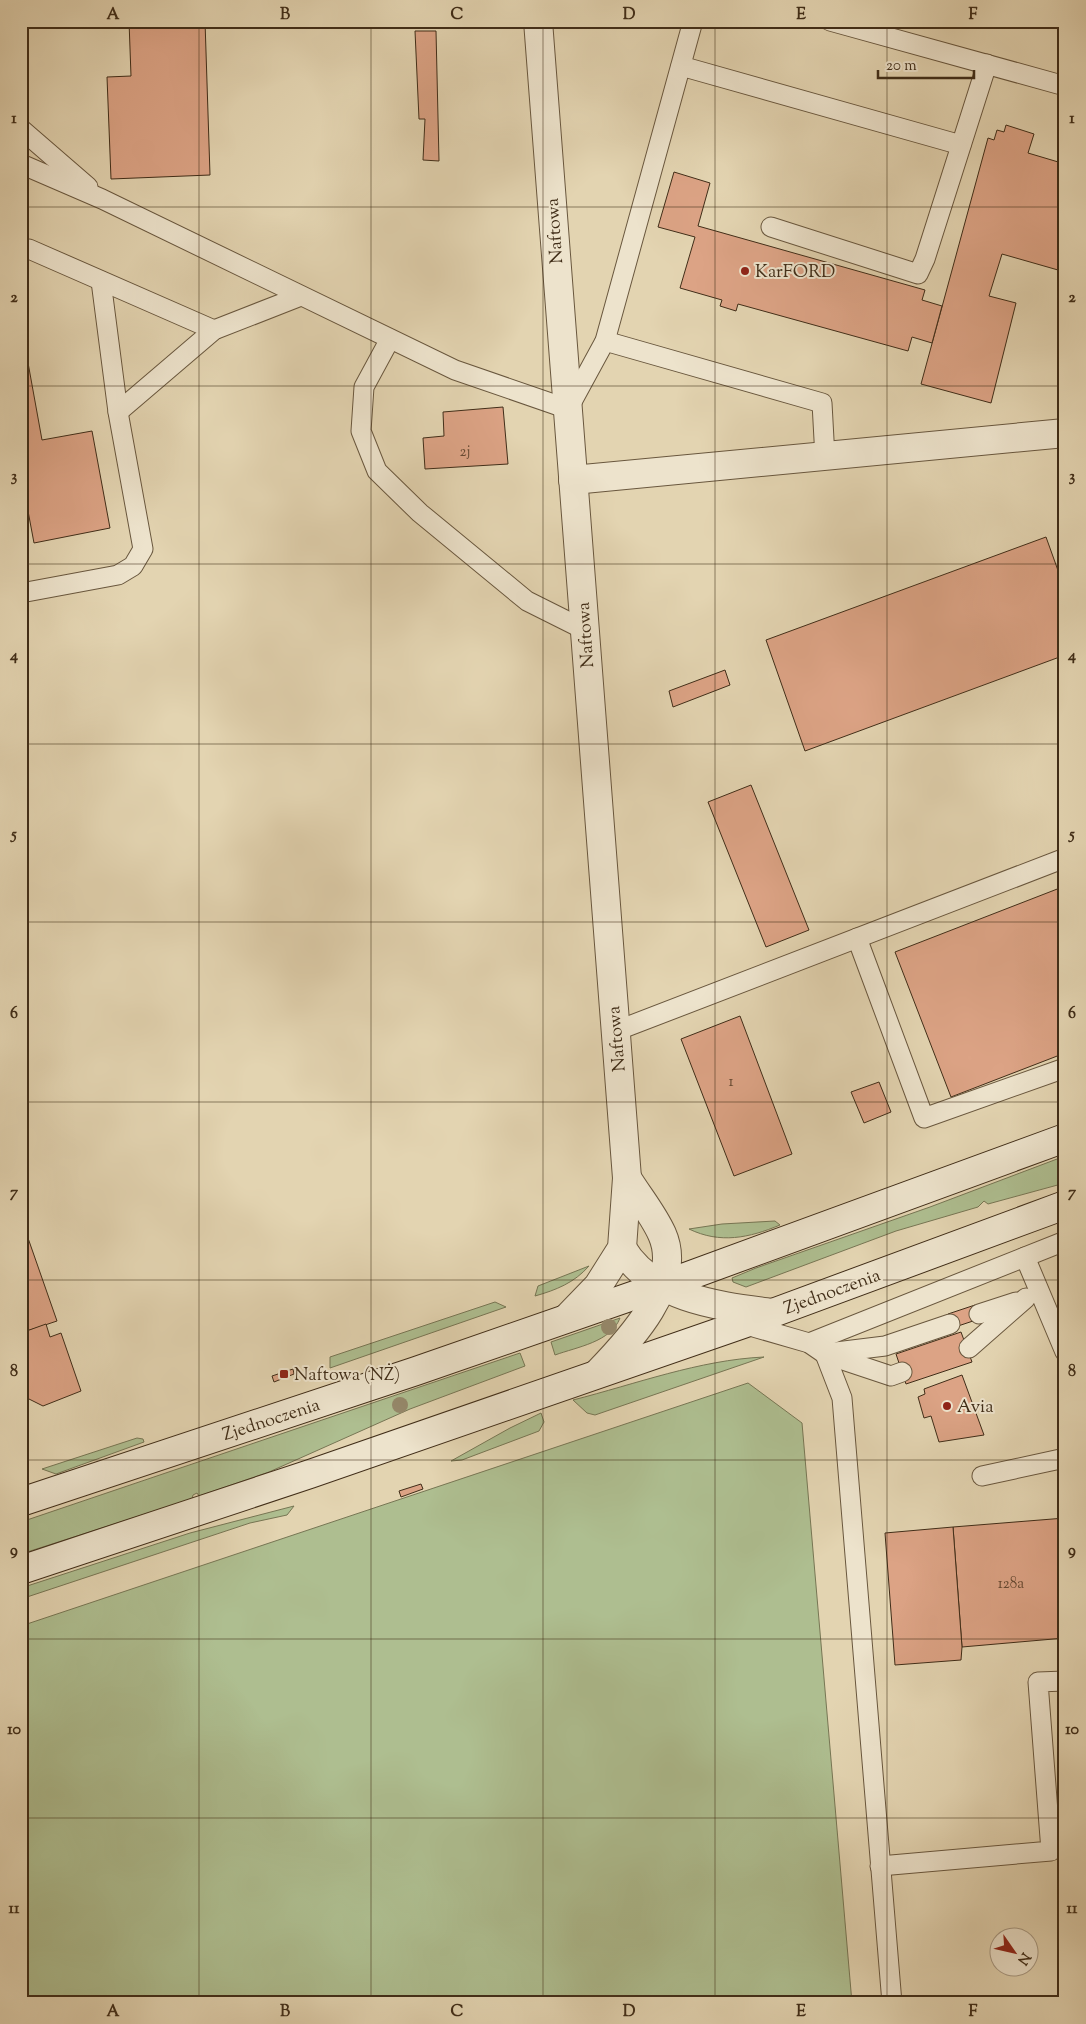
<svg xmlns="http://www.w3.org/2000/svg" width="1086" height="2024" viewBox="0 0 1086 2024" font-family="'Sorts Mill Goudy',serif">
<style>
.green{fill:#aebe90;stroke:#777654}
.building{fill:#dca385;stroke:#402d18}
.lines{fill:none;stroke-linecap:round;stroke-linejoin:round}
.lane-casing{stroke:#69573e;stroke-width:21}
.street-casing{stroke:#69573e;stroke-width:30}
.secondary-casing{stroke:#402d18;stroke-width:30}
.lane{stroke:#ede3cc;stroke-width:19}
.street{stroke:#ede3cc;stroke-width:28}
.secondary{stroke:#ede3cc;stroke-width:28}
.tree{fill:#95886a}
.grid{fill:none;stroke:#402d18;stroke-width:1;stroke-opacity:0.55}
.poi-dot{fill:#8f2418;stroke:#ede3cc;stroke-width:2}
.labels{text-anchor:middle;stroke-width:4;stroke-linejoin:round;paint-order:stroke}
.number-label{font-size:15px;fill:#674a33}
.street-label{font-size:18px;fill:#402d18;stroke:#ede3cc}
.poi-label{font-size:18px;fill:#402d18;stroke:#ede3cc;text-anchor:start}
.neatline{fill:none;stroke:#402d18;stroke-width:2}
.grid-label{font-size:16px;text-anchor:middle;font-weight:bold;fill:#402d18}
</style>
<rect width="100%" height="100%" fill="#e3d4b1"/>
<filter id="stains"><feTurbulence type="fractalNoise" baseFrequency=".004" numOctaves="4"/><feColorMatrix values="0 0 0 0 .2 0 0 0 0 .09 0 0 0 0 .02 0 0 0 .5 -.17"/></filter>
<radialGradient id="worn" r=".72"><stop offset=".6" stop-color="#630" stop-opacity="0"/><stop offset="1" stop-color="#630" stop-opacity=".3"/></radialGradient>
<!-- green -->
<g class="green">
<polygon points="1065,1156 1065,1183 988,1204 984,1201 978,1207 896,1231 746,1287 733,1282 732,1278 756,1268 930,1207"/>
<path d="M775,1221L780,1225C749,1238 720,1244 689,1229L722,1224Z"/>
<path d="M589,1266C574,1283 556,1290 535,1296L538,1286Z"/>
<polygon points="495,1302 506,1307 330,1368 330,1357"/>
<path d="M620,1318C611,1342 577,1347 555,1355L551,1342Z"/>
<polygon points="520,1353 525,1366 410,1409 269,1472 199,1496 197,1493 193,1495 192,1499 21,1554 21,1522"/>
<path d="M764,1357L595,1415L587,1413L573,1400C636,1384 699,1360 764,1357Z"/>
<polygon points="748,1383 802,1423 852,2003 21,2003 21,1626"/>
<polygon points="541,1413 544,1422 539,1431 462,1460 451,1461 510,1428"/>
<polygon points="137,1438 143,1439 144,1442 56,1474 42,1469"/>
<polygon points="294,1506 287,1515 250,1523 21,1599 21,1588 190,1533"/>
</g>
<!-- building -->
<g class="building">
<polygon points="129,21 205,21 210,175 111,179 107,77 131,76"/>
<polygon points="227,21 286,21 286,23 227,27"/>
<polygon points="415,31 436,31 439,161 423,160 425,119 419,119"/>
<polygon points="1006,125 1034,134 1028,153 1065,164 1065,272 1002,254 989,296 1016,303 991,403 921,384 988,138 994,140 997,130 1004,132"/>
<polygon points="674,172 710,183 698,226 925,290 922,300 942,306 932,343 912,337 908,351 738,304 736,311 720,306 722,300 680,288 695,237 658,227"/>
<polygon points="21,324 42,440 92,431 110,528 34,543 28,511 21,512"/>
<polygon points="503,407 508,464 425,469 423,438 444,436 443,412"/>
<polygon points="1046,537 1065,590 1065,655 805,751 766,640"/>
<polygon points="725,670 730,685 673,707 669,691"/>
<polygon points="751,785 809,930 766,947 708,802"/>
<polygon points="1065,886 1065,1053 951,1097 895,952"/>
<polygon points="740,1016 792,1154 734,1176 681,1039"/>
<polygon points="879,1082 891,1112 864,1123 851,1092"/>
<polygon points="21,1218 57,1321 21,1333"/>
<polygon points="975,1305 979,1319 952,1328 948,1314"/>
<polygon points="46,1324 50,1337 61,1333 81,1391 43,1406 21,1395 21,1333"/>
<polygon points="961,1332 972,1362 906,1384 896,1354"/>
<polygon points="293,1369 294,1374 274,1382 272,1376"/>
<polygon points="962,1375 984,1435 939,1442 931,1416 924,1418 918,1397 925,1394 924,1389"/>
<polygon points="421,1484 423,1489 401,1497 399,1491"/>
<polygon points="1065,1518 1065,1638 962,1647 953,1527"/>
<polygon points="953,1527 962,1647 961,1660 895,1665 885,1533"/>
</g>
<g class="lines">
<defs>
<g id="lane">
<polyline points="830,21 1065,86"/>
<polyline points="681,66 961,145"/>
<polyline points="21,129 88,187"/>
<polyline points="21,164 102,199 455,370 568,409 605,341 693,21"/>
<polyline points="771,227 918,274 925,259 987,64"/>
<polyline points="21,250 29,249 214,330"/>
<polyline points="390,339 364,387 361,431 377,471 420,513 527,601 585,630"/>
<polyline points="605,341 822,403 825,458"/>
<polyline points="118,412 214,330 301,296"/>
<polyline points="21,593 118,575 133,566 143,549 118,412 101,281"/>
<polyline points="857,938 924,1118 1065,1068"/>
<polyline points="616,1031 1065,858"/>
<polyline points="1025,1257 1065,1352"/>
<polyline points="979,1314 1016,1302"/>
<polyline points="743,1324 809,1343 825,1354 891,1376 902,1372"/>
<polyline points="809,1343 1065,1241"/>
<polyline points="969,1348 1026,1298"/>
<polyline points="828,1353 885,1346 950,1324"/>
<polyline points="825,1354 842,1398 892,2003"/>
<polyline points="982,1476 1065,1458"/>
<polyline points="880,1866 1051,1851 1038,1682 1065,1681"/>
</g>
<g id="street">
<polyline points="538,21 627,1178 622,1248 598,1286 568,1317"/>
<polyline points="573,480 1065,433"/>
<path d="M622,1248C652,1299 719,1306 772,1313"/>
<path d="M598,1373C629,1341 684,1283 662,1234C653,1214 638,1196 627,1178"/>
</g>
<g id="secondary">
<polyline points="21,1502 416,1371 661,1286 1065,1138"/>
<polyline points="21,1570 310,1474 743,1324 1065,1205"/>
</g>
</defs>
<!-- lane casing -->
<use href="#lane" class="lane-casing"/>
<!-- street casing -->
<use href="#street" class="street-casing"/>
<!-- secondary casing -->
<use href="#secondary" class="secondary-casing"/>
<!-- lane -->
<use href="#lane" class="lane"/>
<!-- street -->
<use href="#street" class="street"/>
<!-- secondary -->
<use href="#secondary" class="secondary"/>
</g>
<!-- trees -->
<g class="tree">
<circle cx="609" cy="1327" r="8"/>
<circle cx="400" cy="1405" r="8"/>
</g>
<!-- grid -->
<path class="grid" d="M199,21V2003M371,21V2003M543,21V2003M715,21V2003M887,21V2003M21,207H1065M21,386H1065M21,564H1065M21,744H1065M21,922H1065M21,1102H1065M21,1280H1065M21,1460H1065M21,1639H1065M21,1818H1065"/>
<!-- markers -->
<g class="poi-dot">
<circle cx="745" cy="271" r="5"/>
<rect x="279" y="1369" width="10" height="10" rx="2.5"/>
<circle cx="947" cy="1406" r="5"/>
</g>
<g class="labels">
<!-- number labels -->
<g class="number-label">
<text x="465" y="456">2j</text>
<text x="731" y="1086">1</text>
<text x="1011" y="1588">128a</text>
</g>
<!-- street labels -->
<g class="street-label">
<text transform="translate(554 231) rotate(-94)" y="6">Naftowa</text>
<text transform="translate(585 635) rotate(-94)" y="6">Naftowa</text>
<text transform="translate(616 1039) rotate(-95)" y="6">Naftowa</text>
<text transform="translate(832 1291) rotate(-20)" y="6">Zjednoczenia</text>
<text transform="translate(271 1419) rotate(-18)" y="6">Zjednoczenia</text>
</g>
<!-- poi labels -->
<g class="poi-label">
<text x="755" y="277">KarFORD</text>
<text x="294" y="1380">Naftowa (NŻ)</text>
<text x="957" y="1412">Avia</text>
</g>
</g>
<!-- margin -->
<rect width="1086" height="2024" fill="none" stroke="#e3d4b1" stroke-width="55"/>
<!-- north arrow -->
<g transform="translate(1014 1952) rotate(124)"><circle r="24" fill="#ede3cc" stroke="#a89a84"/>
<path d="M0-4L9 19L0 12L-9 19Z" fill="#8f2418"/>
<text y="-8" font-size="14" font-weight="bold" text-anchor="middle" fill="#402d18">N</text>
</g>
<!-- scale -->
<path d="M878 70v8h96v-8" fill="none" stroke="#402d18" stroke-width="2.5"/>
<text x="886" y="70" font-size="15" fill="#402d18" stroke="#ede3cc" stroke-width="4" paint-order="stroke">20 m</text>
<rect x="28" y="28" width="1030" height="1968" class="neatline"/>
<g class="grid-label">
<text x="113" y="19">A</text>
<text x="285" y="19">B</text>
<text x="457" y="19">C</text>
<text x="629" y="19">D</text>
<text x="801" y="19">E</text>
<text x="973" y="19">F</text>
<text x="14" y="123">1</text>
<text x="1072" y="123">1</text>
<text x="14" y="302">2</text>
<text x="1072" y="302">2</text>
<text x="14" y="481">3</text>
<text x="1072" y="481">3</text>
<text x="14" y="660">4</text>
<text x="1072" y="660">4</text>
<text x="14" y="839">5</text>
<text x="1072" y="839">5</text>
<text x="14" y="1018">6</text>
<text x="1072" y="1018">6</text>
<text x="14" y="1197">7</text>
<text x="1072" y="1197">7</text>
<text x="14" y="1376">8</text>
<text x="1072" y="1376">8</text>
<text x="14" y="1555">9</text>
<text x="1072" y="1555">9</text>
<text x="14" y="1734">10</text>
<text x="1072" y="1734">10</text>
<text x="14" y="1913">11</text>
<text x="1072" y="1913">11</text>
<text x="113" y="2016">A</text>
<text x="285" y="2016">B</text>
<text x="457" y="2016">C</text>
<text x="629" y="2016">D</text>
<text x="801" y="2016">E</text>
<text x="973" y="2016">F</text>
</g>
<rect width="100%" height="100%" filter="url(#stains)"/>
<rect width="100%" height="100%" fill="url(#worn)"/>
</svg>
